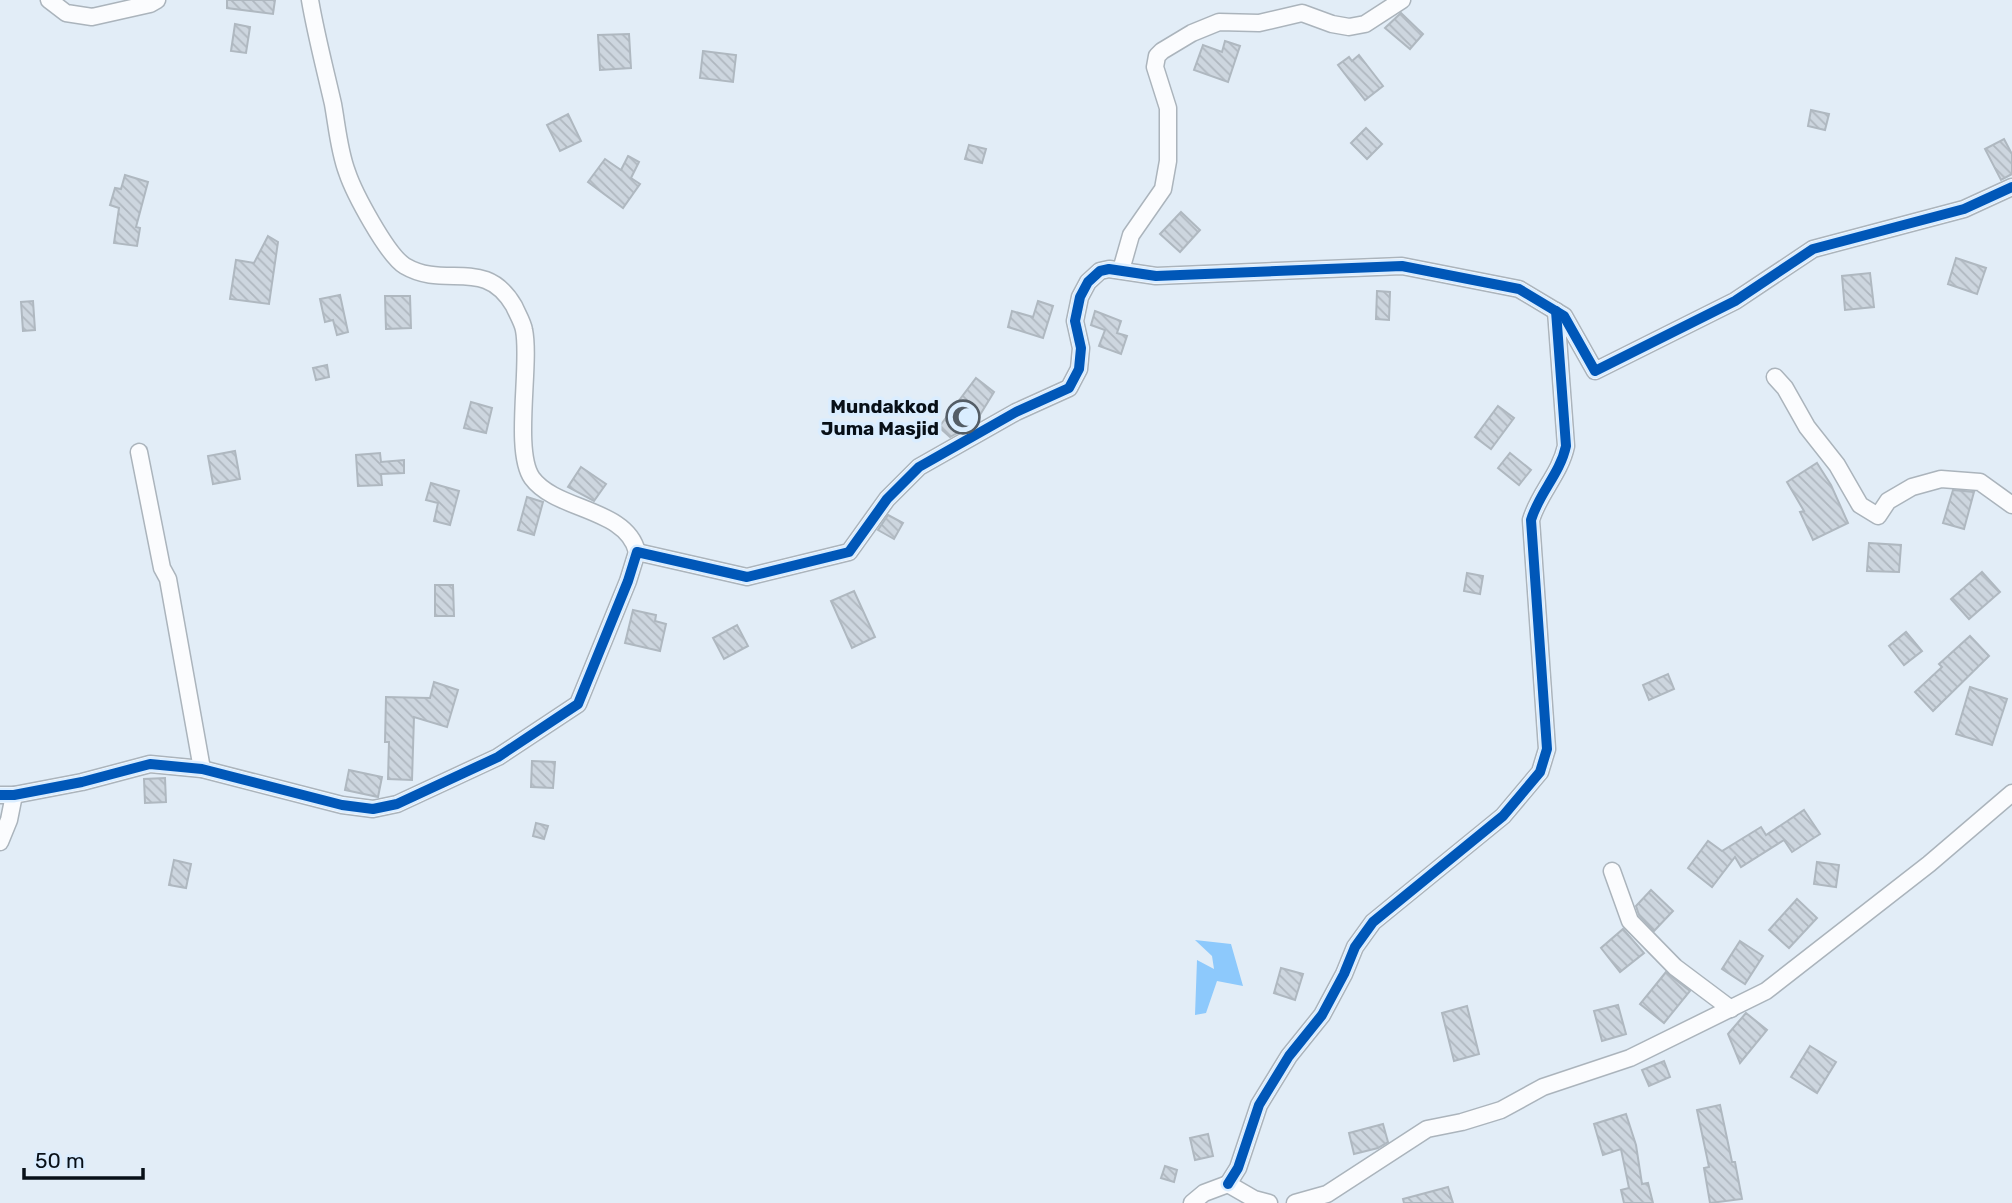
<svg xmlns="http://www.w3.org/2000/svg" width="2012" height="1203" viewBox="0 0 2012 1203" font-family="Rubik,sans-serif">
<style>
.water{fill:#8dc9fc}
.building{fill:url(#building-back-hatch);stroke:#afb8c0;stroke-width:2}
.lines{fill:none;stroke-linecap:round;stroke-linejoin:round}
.minor-casing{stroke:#abb4bc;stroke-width:19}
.minor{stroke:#fbfcfe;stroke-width:16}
.cycleway-casing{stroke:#daedff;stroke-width:15}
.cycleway{stroke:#0057b8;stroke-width:10}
.labels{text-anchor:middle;stroke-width:7;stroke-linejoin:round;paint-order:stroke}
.poi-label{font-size:19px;font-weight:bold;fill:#081018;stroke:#daedff;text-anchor:end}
</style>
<defs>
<pattern id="building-back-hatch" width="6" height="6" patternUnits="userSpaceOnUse" patternTransform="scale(1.75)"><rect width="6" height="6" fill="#cdd6df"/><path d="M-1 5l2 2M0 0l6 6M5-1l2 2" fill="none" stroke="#afb7bf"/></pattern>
</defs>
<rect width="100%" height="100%" fill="#e2edf7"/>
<!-- water -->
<polygon class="water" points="1195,940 1231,944 1243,986 1217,981 1206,1013 1195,1015 1197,960 1214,969 1212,956"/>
<!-- building -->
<g class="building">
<polygon points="227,0 275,0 273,14 227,8"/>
<polygon points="1401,13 1423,34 1410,49 1385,28"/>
<polygon points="235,24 250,27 246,53 231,51"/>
<polygon points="629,34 631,68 600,70 598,35"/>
<polygon points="1225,41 1240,46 1228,82 1194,70 1203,45 1222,52"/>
<polygon points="703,51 736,55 733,82 700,78"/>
<polygon points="1359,55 1383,86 1365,100 1338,65 1349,57 1352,61"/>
<polygon points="1811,110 1829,114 1825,130 1808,126"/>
<polygon points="568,114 581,141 560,151 547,125"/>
<polygon points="1366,128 1382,144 1367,159 1351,143"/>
<polygon points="2004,139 2012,154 2012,174 2001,180 1985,149"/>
<polygon points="969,145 986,149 982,163 965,159"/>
<polygon points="628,156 639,162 631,178 640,184 623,208 588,182 605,159 621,170"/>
<polygon points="125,175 148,182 136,227 140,228 137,246 114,243 119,208 110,205 115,188 121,189"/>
<polygon points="1181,212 1200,230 1180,252 1160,234"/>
<polygon points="268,236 278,242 269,304 230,299 236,260 254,263"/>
<polygon points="1956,258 1986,268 1977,294 1948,284"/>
<polygon points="1870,273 1874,307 1845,310 1842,276"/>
<polygon points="1377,291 1390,292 1389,320 1376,319"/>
<polygon points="340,295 348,332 337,335 333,320 325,322 320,299"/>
<polygon points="385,296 410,296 411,328 386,329"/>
<polygon points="33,301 35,330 23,331 21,302"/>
<polygon points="1038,301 1053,306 1043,338 1008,327 1012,311 1033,317"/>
<polygon points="1095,311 1121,321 1117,333 1127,336 1121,354 1099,346 1105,330 1091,325"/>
<polygon points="327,365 329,377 316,380 313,368"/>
<polygon points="976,378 994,392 975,423 950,437 939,427"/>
<polygon points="471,402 492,408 486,433 464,428"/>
<polygon points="1498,406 1514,418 1491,449 1475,437"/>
<polygon points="235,451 240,479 213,484 208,456"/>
<polygon points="380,453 381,462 404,460 404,473 381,474 382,485 358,486 356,455"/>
<polygon points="1510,453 1531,470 1519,485 1498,468"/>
<polygon points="1817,463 1831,485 1848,523 1813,540 1800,512 1804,511 1787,482"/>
<polygon points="581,467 606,484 594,501 568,487"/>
<polygon points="431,483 459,491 450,525 434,521 438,503 426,500"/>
<polygon points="1953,490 1974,492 1964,529 1943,523"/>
<polygon points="527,497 543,502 534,535 518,530"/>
<polygon points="888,515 903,523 894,539 878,530"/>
<polygon points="1869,543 1901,545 1899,572 1867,571"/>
<polygon points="1982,572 2000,592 1969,619 1951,599"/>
<polygon points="1467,573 1483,576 1480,594 1464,591"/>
<polygon points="435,585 453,585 454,616 435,616"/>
<polygon points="854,591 875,637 852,648 831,601"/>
<polygon points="633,610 656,615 655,621 666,624 660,651 625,643"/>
<polygon points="737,625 748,646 724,659 713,638"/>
<polygon points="1906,632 1922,651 1904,665 1889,646"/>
<polygon points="1970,636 1989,656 1933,711 1915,692 1942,667 1939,664"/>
<polygon points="1668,674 1674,689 1649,700 1643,685"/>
<polygon points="434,682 458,690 447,727 414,717 412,780 388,779 389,742 385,742 386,697 430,698"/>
<polygon points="1970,687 2007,699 1992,745 1956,734"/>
<polygon points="532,761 555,762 553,788 531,787"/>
<polygon points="349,770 382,777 378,797 345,790"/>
<polygon points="165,778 166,802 145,803 144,779"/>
<polygon points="1804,810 1820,834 1792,852 1784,840 1741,867 1735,857 1712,887 1688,868 1708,841 1722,851 1761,827 1766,835"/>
<polygon points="536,823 548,826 544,839 533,836"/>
<polygon points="174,860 191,864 186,888 169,885"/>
<polygon points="1817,862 1839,865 1836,887 1814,884"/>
<polygon points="1651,890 1673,911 1654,931 1639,915 1636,906"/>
<polygon points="1797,899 1817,918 1789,948 1769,930"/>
<polygon points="1623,929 1644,953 1620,972 1601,948"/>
<polygon points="1740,941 1763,956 1745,984 1722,969"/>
<polygon points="1281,968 1303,974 1295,1000 1274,993"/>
<polygon points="1666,972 1690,991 1664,1023 1640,1004"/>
<polygon points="1618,1005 1626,1034 1602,1041 1594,1011"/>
<polygon points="1467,1006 1479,1054 1454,1061 1442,1013"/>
<polygon points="1746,1013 1767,1030 1740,1063 1728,1034"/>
<polygon points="1810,1046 1836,1062 1817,1093 1791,1077"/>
<polygon points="1664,1061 1670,1077 1649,1086 1642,1070"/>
<polygon points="1720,1105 1732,1162 1735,1162 1742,1199 1710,1203 1704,1168 1709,1167 1697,1110"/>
<polygon points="1626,1114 1636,1145 1642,1184 1648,1183 1653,1203 1624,1203 1621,1190 1629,1188 1621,1149 1603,1155 1594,1124"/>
<polygon points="1383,1124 1388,1142 1378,1148 1354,1154 1349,1133"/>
<polygon points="1208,1134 1213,1156 1195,1160 1190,1138"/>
<polygon points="1165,1166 1177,1170 1174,1182 1161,1178"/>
<polygon points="1448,1187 1453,1203 1404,1203 1403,1199"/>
</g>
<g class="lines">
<defs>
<g id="minor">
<polyline points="49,0 66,13 92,17 150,4 157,0"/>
<path d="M310,0C316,35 325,69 333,104C337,126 339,151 347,172C354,193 387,255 405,266C446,290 485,256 514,306C517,313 523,323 524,330C531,364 513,451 532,478C556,511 627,508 637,552"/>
<polyline points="1121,270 1131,235 1163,189 1168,161 1168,108 1155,67 1157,56 1162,51 1192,33 1219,22 1259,23 1302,13 1332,24 1349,27 1365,24 1402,0"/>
<polyline points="1775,377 1785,388 1807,427 1837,465 1860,505 1878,516 1888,501 1912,487 1941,479 1980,482 2012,505"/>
<polyline points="139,452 162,568 168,579 202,769"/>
<polyline points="0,795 14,795 82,782 150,764 202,769 342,805 373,809 397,804 498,757 578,704 628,581 637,552 747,577 849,552 887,499 919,467 1016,412 1069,388 1079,369 1081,348 1075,321 1080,297 1088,282 1100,271 1109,269 1156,276 1402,266 1519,289 1564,316 1595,371 1735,301 1813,249 1964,209 2012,187"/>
<polyline points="0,842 9,820 14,795"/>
<polyline points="1612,871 1630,921 1675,967 1731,1009"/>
<path d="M1228,1184L1238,1168L1259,1105L1289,1056L1322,1015L1344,974L1355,947L1373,922L1503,816L1540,772L1547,749L1531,520C1539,493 1560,474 1566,446L1556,311"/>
<polyline points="1192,1203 1204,1193 1228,1184 1254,1199 1269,1203"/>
<polyline points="1295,1203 1327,1194 1427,1129 1462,1122 1501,1110 1543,1087 1630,1058 1766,991 1929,864 2012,793"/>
</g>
</defs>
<!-- minor casing -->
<use href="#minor" class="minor-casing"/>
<!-- minor -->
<use href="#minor" class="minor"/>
<defs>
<g id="cycleway">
<polyline points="0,795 14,795 82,782 150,764 202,769 342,805 373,809 397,804 498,757 578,704 628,581 637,552 747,577 849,552 887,499 919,467 1016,412 1069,388 1079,369 1081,348 1075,321 1080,297 1088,282 1100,271 1109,269 1156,276 1402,266 1519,289 1564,316 1595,371 1735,301 1813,249 1964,209 2012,187"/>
<path d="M1228,1184L1238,1168L1259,1105L1289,1056L1322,1015L1344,974L1355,947L1373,922L1503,816L1540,772L1547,749L1531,520C1539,493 1560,474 1566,446L1556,311"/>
</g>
</defs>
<!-- cycleway casing -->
<use href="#cycleway" class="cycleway-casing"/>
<!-- cycleway -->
<use href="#cycleway" class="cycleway"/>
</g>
<!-- icons -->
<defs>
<symbol id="mosque-ring" viewBox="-11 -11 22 22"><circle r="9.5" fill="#daedff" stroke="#545d66" stroke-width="1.5"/><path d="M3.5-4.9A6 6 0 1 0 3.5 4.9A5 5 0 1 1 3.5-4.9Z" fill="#545d66"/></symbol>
</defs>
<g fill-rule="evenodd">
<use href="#mosque-ring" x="944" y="398" width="38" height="38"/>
</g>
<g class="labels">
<!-- poi labels -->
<g class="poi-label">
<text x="939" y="413">Mundakkod<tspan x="939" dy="22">Juma Masjid</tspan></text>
</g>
</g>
<!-- scale -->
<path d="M24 1168v10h119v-10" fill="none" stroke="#081018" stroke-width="3.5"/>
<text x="35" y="1168" font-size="21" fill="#081018" stroke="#daedff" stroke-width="5" paint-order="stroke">50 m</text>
</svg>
